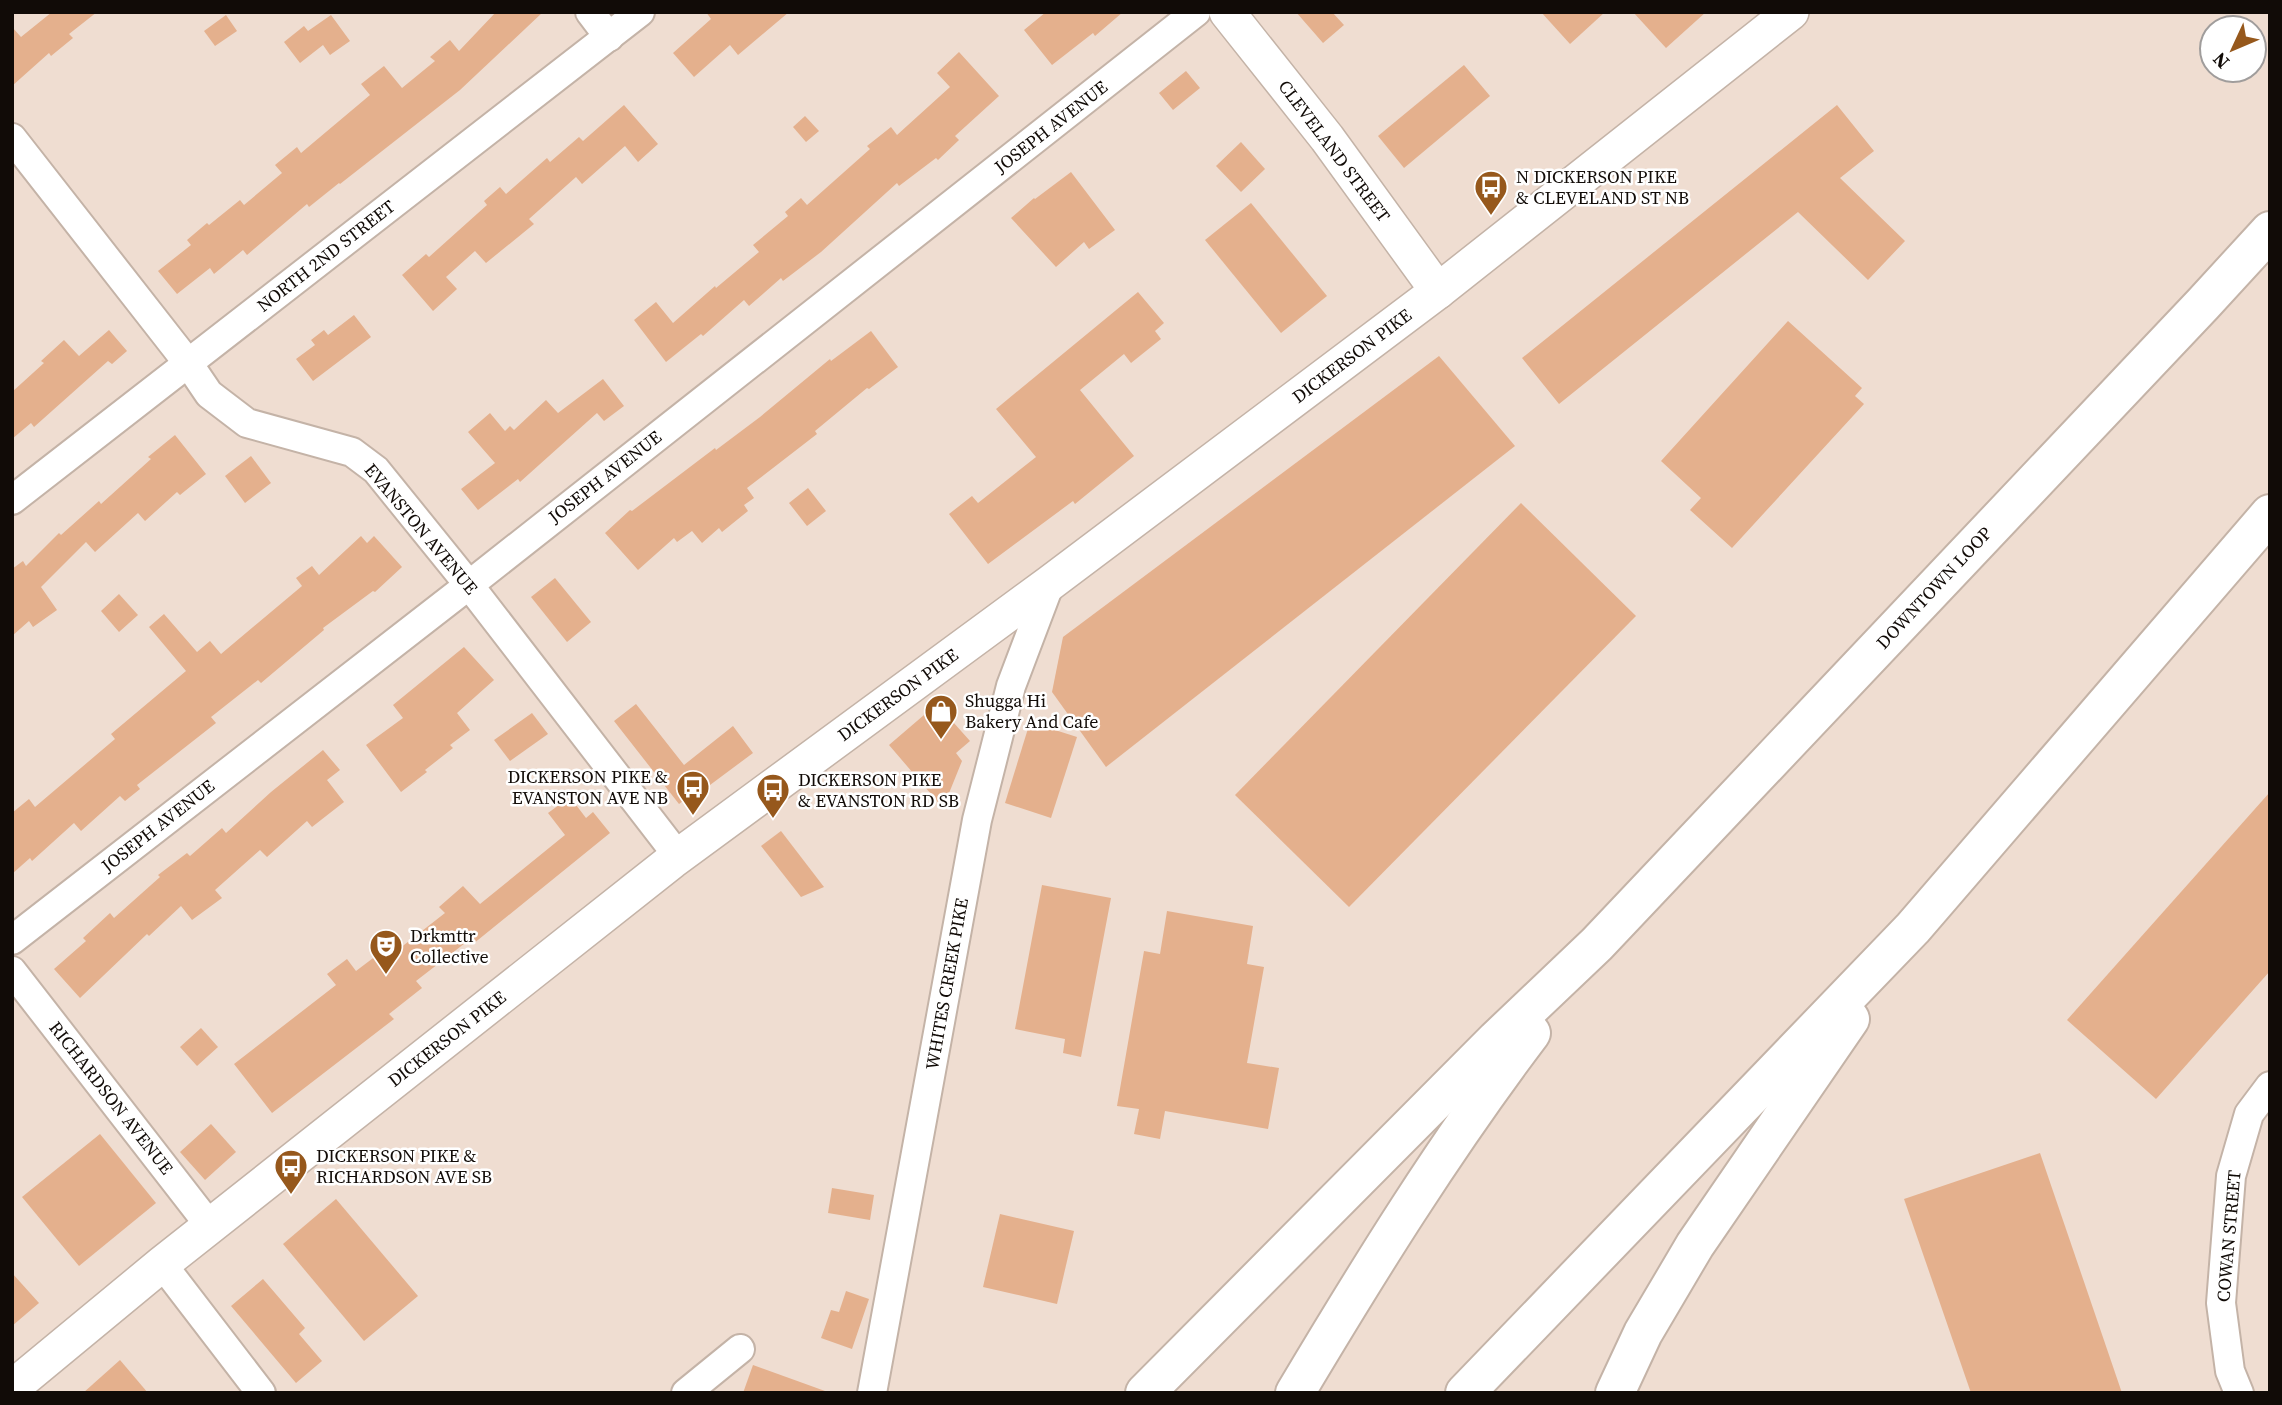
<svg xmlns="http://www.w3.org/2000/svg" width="2282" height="1405" viewBox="0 0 2282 1405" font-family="'Source Serif 4',serif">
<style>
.building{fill:#e4b08d}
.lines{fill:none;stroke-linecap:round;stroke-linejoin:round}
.minor-casing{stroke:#c4b3a7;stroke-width:32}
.major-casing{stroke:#c4b3a7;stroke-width:38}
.highway-casing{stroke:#c4b3a7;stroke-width:42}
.minor{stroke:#fff;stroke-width:28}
.major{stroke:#fff;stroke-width:35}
.highway{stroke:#fff;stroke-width:38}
.labels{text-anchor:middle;stroke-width:5;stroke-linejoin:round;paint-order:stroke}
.street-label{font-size:18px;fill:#110b07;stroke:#fff}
.poi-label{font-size:18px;fill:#110b07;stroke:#fff;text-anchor:start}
</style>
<rect width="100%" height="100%" fill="#efddd1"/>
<!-- building -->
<g class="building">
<polygon points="52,12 97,12 69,34 73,38 51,56 49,53 12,86 12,27 21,37"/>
<polygon points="496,12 543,12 460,90 340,184 339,183 309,207 307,204 247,255 243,250 214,274 210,268 177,294 158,271 191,245 187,240 207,223 209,225 240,200 244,205 282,173 275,165 297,147 301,153 370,95 361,84 384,66 402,88 435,61 430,57 450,40 459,51"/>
<polygon points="706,12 789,12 738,55 730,45 694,77 673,53 711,19"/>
<polygon points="1046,12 1123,12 1095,36 1093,33 1052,65 1024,30"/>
<polygon points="1296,12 1332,12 1344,25 1323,43"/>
<polygon points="1541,12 1605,12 1570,44"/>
<polygon points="1633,12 1706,12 1666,48"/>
<polygon points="226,15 237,31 215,46 204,31"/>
<polygon points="331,15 350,41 330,55 323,45 300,63 284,42 304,26 308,31"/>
<polygon points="959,52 999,96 955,136 959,140 938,160 936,158 899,186 897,183 821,252 783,281 781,278 749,306 744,300 703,336 701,334 666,362 634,320 656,302 673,323 715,286 716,288 759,252 753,245 788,216 785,212 801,198 807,205 870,149 867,146 891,127 897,135 950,87 937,73"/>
<polygon points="1464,65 1490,96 1404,168 1378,136"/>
<polygon points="1186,71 1200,88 1173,110 1159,93"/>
<polygon points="624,105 658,144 638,162 625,146 582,184 576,177 529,219 534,224 486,263 475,251 446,277 457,289 433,311 402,275 426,254 429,257 487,205 484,201 500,187 506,194 547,158 550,162 579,137 583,141"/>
<polygon points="1837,105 1874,151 1840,178 1905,241 1868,280 1798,212 1559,404 1522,358"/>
<polygon points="805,116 819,131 806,142 793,127"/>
<polygon points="1241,142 1265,169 1241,192 1216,166"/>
<polygon points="1071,172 1115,230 1089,249 1084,242 1056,267 1011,218 1034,198 1035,199"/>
<polygon points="1251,203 1327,296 1281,333 1205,240"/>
<polygon points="1138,292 1164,323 1155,331 1161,339 1131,363 1124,354 1080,390 1134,456 1075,504 1073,501 988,564 949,514 972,496 978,503 1036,457 996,409"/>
<polygon points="354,315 371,337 313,381 296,359 315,345 311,340 324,330 328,335"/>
<polygon points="1788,321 1862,388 1855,396 1864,404 1732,548 1690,510 1701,498 1661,461"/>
<polygon points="109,330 127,351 112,364 108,361 34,427 31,423 12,439 12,392 44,363 41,361 64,340 79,356"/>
<polygon points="871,331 898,367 869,389 867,388 815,431 817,434 747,488 754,498 744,505 748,511 722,532 719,528 702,543 692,531 677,542 674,538 638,570 605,533 630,510 632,511 715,448 716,450 760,417 830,359 831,361"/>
<polygon points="1439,356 1515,446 1106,767 1052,692 1063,637"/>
<polygon points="603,379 624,406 604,421 597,413 520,482 518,479 478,510 461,489 495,463 468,432 490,413 505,431 510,426 514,430 546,400 558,413"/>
<polygon points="175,435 206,474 180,495 177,492 145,521 138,513 95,552 86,542 41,587 57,610 33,627 29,621 12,636 12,569 23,561 26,566 59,533 61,535 99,501 101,504 151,459 148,457"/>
<polygon points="251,456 271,483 245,503 225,476"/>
<polygon points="808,488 826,511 807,526 789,503"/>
<polygon points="1521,503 1636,616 1349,907 1235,795"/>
<polygon points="361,536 367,543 374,536 402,567 375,592 373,591 323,628 324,630 261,683 258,680 211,717 216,723 137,785 140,789 125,801 120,796 81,831 74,823 32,861 30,858 12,874 12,813 29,799 35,807 115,739 111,734 186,671 149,627 164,614 197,652 210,641 221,654 302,586 296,578 312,566 319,575"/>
<polygon points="555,578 591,622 567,642 531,597"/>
<polygon points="119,594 138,615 119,632 101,611"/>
<polygon points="464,647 494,680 457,713 470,730 450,745 453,748 425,770 427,772 401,792 366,745 403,718 393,705"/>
<polygon points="636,704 684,765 733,726 753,753 710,785 708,782 679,804 614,721"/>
<polygon points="532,713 548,734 510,761 494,740"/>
<polygon points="945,713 970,741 956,753 962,761 943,808 889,745 924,715 932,724"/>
<polygon points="1030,722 1077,737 1051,818 1005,803"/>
<polygon points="323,750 340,770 327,780 344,802 312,827 307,821 267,857 260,850 215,890 222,898 192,920 181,906 149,936 147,934 80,998 54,969 86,941 83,938 110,913 114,918 160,877 158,875 187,853 190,856 222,828 226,833 271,792"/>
<polygon points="2270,792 2270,971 2156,1099 2067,1020"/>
<polygon points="570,797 586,818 593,812 610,833 473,944 469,940 416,981 422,988 389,1014 394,1019 272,1113 234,1064 336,985 327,974 347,959 356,971 389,946 395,952 445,913 439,907 463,886 480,904 565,835 548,813"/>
<polygon points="781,831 824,887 801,897 761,846"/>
<polygon points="1042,885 1111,898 1081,1057 1063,1053 1065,1039 1015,1029"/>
<polygon points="1167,911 1253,926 1247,964 1264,967 1247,1063 1279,1068 1268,1129 1165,1111 1160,1139 1134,1134 1139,1109 1117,1106 1144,951 1160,954"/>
<polygon points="201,1028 218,1047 197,1066 180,1047"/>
<polygon points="211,1124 236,1152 205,1180 180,1152"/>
<polygon points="100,1134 156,1203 79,1266 22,1197"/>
<polygon points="2040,1153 2122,1393 1971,1393 1904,1199"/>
<polygon points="832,1188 874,1195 870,1220 828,1213"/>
<polygon points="336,1199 418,1296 364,1341 283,1244"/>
<polygon points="1000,1214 1074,1231 1057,1304 983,1287"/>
<polygon points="12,1273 39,1303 12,1326"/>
<polygon points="263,1279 305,1328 299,1334 322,1361 296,1383 231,1306"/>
<polygon points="846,1291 869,1299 852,1349 821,1338 831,1310 839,1312"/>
<polygon points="120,1360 148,1393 83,1393"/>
<polygon points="753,1365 825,1391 824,1393 743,1393"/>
</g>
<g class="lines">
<defs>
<g id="minor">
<polyline points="590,12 609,37"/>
<polyline points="12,138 188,363 209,394 247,423 352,452 376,470 469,585 678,856"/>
<polyline points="12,500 640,12"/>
<polyline points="12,940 469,585 1196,12"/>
<polyline points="12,971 210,1226"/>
<polyline points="162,1264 261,1393"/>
<polyline points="686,1393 740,1349"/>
<polyline points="872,1393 977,820 1011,686 1050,583"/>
<polyline points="2239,1393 2230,1371 2221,1303 2231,1176 2249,1114 2270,1086"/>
</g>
<g id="major">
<polyline points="1227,12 1327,138 1438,291"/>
<polyline points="12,1388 162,1264 672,861 1050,583 1438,291 1791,12"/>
</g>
<g id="highway">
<polyline points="1145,1393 1496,1040 1597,944 2203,304 2270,231"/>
<path d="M1295,1393C1369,1269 1444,1148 1531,1033"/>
<polyline points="1465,1393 1913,928 2270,514"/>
<polyline points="1615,1393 1643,1333 1695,1245 1850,1019"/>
</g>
</defs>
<!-- minor casing -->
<use href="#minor" class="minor-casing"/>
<!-- major casing -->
<use href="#major" class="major-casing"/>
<!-- highway casing -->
<use href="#highway" class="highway-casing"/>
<!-- minor -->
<use href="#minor" class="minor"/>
<!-- major -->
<use href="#major" class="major"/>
<!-- highway -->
<use href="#highway" class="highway"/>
</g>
<!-- icons -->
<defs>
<symbol id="bus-pin" viewBox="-11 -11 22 30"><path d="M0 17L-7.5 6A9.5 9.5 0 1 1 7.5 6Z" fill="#96581c" stroke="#fff"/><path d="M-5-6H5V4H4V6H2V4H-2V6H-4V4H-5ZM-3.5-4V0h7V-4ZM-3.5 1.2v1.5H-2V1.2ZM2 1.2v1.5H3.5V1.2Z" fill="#fff"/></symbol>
<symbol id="shop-pin" viewBox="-11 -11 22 30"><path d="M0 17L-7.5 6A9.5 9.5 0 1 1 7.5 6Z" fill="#96581c" stroke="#fff"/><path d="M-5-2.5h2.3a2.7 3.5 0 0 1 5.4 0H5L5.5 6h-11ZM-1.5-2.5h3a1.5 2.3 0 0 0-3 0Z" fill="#fff"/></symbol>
<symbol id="theatre-pin" viewBox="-11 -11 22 30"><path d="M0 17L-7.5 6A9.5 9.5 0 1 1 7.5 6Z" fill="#96581c" stroke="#fff"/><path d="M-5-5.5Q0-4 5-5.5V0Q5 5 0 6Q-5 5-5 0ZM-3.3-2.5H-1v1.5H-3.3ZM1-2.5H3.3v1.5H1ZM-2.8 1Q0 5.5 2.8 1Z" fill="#fff"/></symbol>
</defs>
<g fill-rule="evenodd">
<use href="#bus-pin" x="1472" y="168" width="38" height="52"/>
<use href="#shop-pin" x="922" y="692" width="38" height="52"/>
<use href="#bus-pin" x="674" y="768" width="38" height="52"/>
<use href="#bus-pin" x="754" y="771" width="38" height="52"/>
<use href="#theatre-pin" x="367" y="927" width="38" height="52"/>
<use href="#bus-pin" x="272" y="1147" width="38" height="52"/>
</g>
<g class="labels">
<!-- street labels -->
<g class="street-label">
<text transform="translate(1051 127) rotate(-38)" y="6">JOSEPH AVENUE</text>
<text transform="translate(1334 151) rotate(53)" y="6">CLEVELAND STREET</text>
<text transform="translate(326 256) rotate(-38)" y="6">NORTH 2ND STREET</text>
<text transform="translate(1352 356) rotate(-37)" y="6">DICKERSON PIKE</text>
<text transform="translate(605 477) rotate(-38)" y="6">JOSEPH AVENUE</text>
<text transform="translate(421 529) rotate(50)" y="6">EVANSTON AVENUE</text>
<text transform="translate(1934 588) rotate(-47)" y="6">DOWNTOWN LOOP</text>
<text transform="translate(898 695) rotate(-36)" y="6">DICKERSON PIKE</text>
<text transform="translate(158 826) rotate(-38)" y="6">JOSEPH AVENUE</text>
<text transform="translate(947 984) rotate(-80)" y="6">WHITES CREEK PIKE</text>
<text transform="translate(447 1039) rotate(-38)" y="6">DICKERSON PIKE</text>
<text transform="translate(111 1098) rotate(52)" y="6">RICHARDSON AVENUE</text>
<text transform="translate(2229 1236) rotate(-85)" y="6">COWAN STREET</text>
</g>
<!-- poi labels -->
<g class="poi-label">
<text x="1516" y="183">N DICKERSON PIKE<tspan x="1516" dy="21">&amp; CLEVELAND ST NB</tspan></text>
<text x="965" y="707">Shugga Hi<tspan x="965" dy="21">Bakery And Cafe</tspan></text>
<text x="668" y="783" text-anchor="end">DICKERSON PIKE &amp;<tspan x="668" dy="21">EVANSTON AVE NB</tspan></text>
<text x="798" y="786">DICKERSON PIKE<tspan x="798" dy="21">&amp; EVANSTON RD SB</tspan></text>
<text x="410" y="942">Drkmttr<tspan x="410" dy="21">Collective</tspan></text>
<text x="316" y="1162">DICKERSON PIKE &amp;<tspan x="316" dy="21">RICHARDSON AVE SB</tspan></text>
</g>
</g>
<!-- border -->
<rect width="2282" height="1405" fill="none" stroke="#110b07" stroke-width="28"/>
<!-- north arrow -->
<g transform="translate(2233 49) rotate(226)"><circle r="33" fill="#ffffff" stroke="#a09d9c" stroke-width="2"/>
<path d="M0-5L12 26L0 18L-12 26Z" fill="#96581c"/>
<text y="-10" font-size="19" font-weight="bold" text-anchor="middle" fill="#110b07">N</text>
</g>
</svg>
